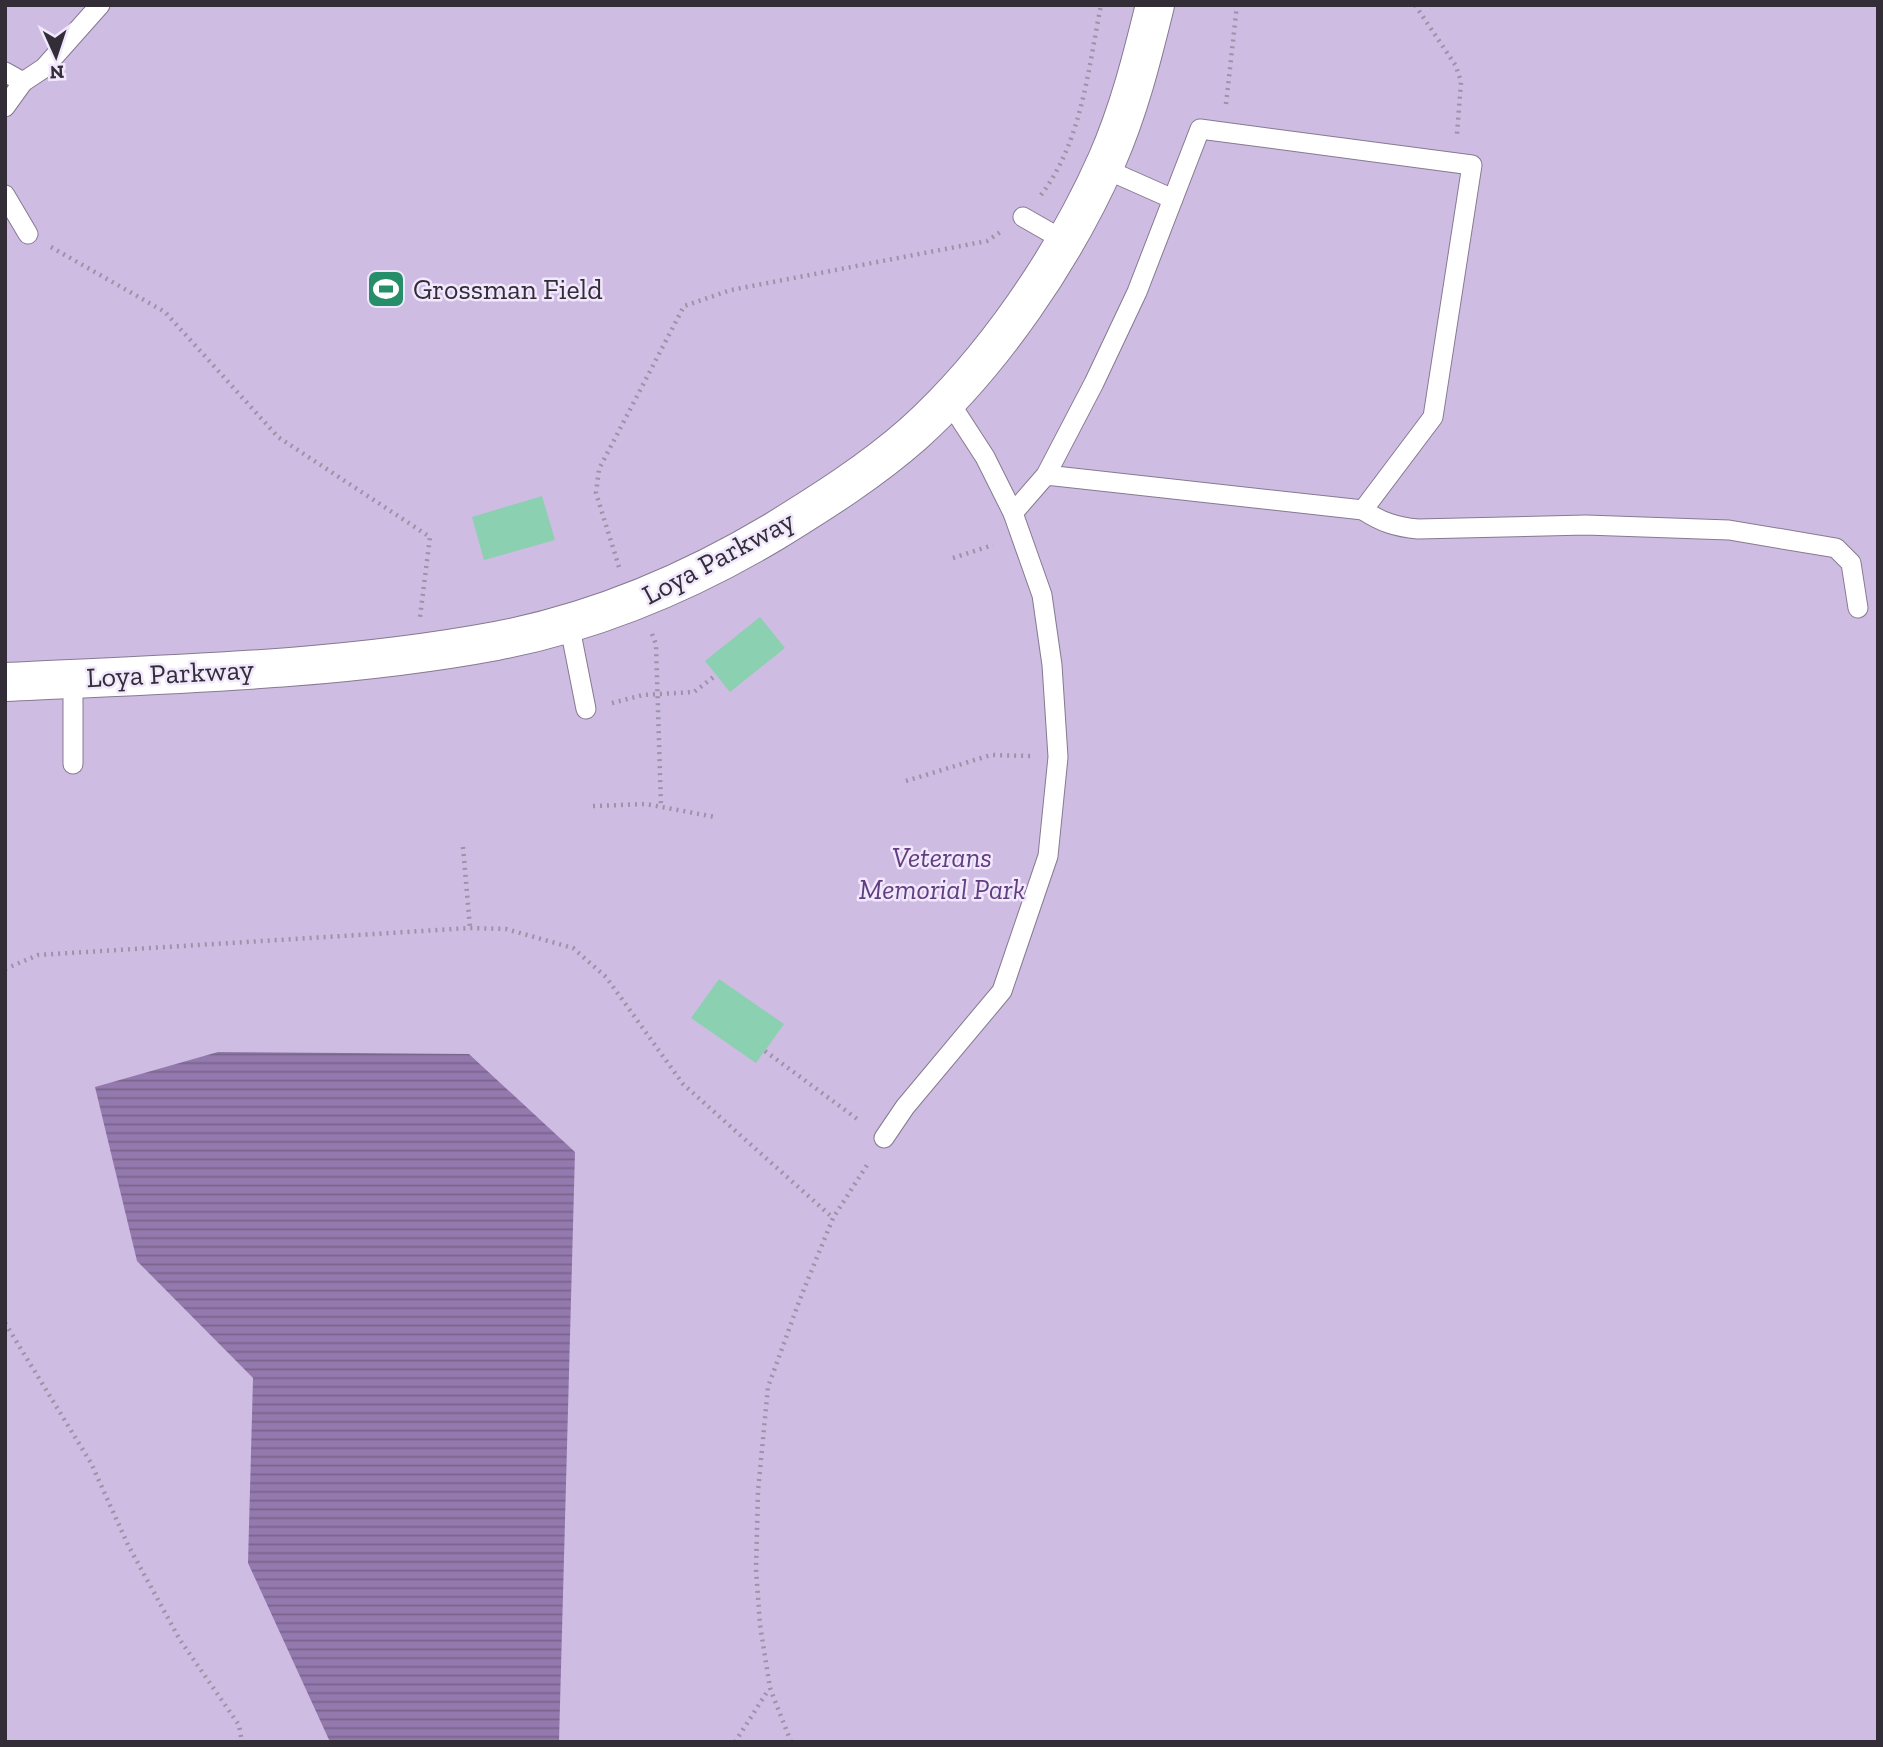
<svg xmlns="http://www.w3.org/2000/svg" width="1883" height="1747" viewBox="0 0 1883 1747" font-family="'Zilla Slab',serif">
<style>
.green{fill:#cebce2}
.water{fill:url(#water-rules)}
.building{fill:#8ad0b1}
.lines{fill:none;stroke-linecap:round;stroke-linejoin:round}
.lane-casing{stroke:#857a91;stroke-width:21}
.street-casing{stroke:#857a91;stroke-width:40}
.path{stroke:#9d93a7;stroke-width:4.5;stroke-dasharray:2 5;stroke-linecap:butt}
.lane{stroke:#fff;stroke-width:19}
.street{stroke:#fff;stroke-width:38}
.labels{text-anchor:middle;stroke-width:5;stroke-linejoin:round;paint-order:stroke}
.poi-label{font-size:28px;fill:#322d37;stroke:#f2e8fd;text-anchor:start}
.street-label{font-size:28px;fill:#322d37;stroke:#f2e8fd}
.park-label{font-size:28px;font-style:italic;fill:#623e81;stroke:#f2e8fd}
</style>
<defs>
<pattern id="water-rules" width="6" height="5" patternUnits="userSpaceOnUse" patternTransform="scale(1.75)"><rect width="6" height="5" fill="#9379ad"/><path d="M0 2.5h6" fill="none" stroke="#79648e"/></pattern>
</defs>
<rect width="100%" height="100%" fill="#e6daf4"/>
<!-- green -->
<rect class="green" x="5" y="5" width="1873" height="1737"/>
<!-- water -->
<polygon class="water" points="218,1052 469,1054 575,1152 559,1742 330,1742 248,1563 253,1378 137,1261 95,1087"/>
<!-- building -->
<g class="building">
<polygon points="542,496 555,540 484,560 472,517"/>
<polygon points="760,617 785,648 730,692 705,661"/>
<polygon points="719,979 784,1024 756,1063 691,1018"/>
</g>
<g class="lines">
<defs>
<g id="lane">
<polyline points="5,72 23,82 44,68 100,5"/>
<polyline points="5,107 23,82"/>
<polyline points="1103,168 1173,199"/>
<polyline points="5,195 28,234"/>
<polyline points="1023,217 1065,241"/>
<path d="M1363,510C1381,522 1396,527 1418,529L1586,525L1729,530L1836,548L1851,563L1858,608"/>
<polyline points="1013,513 1046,475 1094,383 1137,292 1200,129 1472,165 1433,417 1363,510 1046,475"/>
<polyline points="569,623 586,709"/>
<polyline points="73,679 73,764"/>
<polyline points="884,1138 905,1107 1002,991 1048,856 1058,757 1052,665 1042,595 1013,513 985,457 948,400"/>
</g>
<path id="street" d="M5,682C168,674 335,671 496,641C595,622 688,583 775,531C822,502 871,471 913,434C993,362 1064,257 1107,160C1129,110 1142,58 1155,5"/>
</defs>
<!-- lane casing -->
<use href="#lane" class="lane-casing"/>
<!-- street casing -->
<use href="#street" class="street-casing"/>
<!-- path -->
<g class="path">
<polyline points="1415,5 1456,66 1461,82 1457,134"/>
<polyline points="1226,104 1237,5"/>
<path d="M1041,195C1082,141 1088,70 1101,5"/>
<polyline points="51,247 165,312 278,437 430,537 420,617"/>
<polyline points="953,558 993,545"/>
<polyline points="619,567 596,493 599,469 684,306 731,290 987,241 1002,231"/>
<polyline points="652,634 656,644 661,807"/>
<polyline points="612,703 643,695 694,692 716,675"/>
<polyline points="906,781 991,755 1031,756"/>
<polyline points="593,806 646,804 715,817"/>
<polyline points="463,847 470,928"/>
<polyline points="5,969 38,955 470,928 506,929 573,948 606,977 683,1084 833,1218"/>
<polyline points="765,1051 860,1121"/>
<polyline points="5,1323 91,1463 128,1545 180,1640 239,1725 242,1742"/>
<polyline points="735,1742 769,1689"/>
<polyline points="791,1742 770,1688 760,1625 756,1569 758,1491 768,1387 800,1299 833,1218 869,1162"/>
</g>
<!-- lane -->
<use href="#lane" class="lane"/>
<!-- street -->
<use href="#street" class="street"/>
</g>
<!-- icons -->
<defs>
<symbol id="stadium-square" viewBox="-11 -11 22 22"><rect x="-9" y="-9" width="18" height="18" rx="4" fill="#278e6a" stroke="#f2e8fd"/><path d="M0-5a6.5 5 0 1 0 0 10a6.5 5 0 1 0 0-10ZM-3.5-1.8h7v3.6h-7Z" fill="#fff"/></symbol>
</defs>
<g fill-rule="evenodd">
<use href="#stadium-square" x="364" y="267" width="44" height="44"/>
</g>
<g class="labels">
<!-- poi labels -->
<g class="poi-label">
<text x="413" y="299">Grossman Field</text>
</g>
<!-- street labels -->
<g class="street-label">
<text transform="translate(718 557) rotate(-28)" y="10">Loya Parkway</text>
<text transform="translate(170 673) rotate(-3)" y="10">Loya Parkway</text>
</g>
<!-- park labels -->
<g class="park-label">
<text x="942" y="867">Veterans<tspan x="942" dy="32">Memorial Park</tspan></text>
</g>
</g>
<!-- border -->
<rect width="1883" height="1747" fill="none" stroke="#322d37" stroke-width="14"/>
<!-- north arrow -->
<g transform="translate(56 56) rotate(177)" stroke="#f2e8fd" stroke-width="5" paint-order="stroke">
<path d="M0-5L12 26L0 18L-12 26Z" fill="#322d37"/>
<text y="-10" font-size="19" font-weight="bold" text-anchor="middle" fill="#322d37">N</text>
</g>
</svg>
